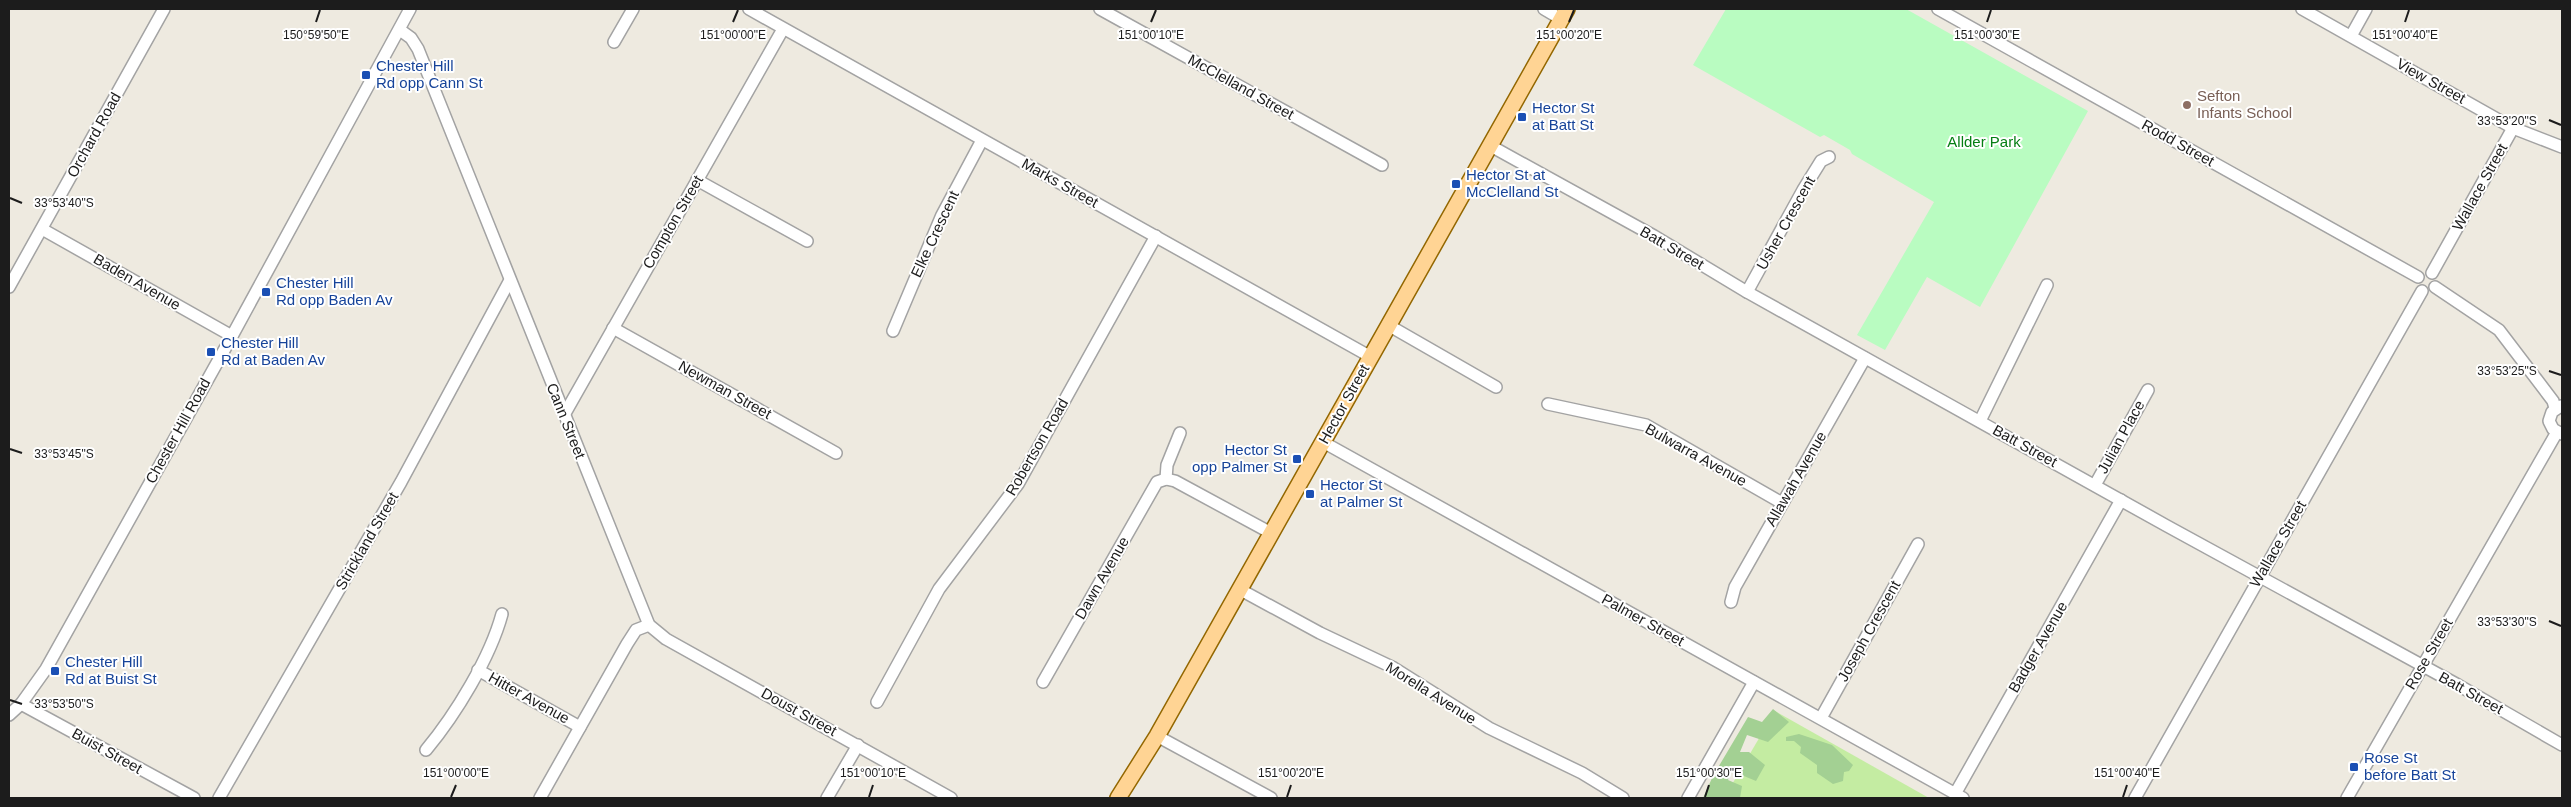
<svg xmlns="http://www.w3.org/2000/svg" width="2571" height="807" viewBox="0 0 2571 807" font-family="Helvetica,sans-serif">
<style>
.grass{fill:#c4eca2}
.forest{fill:#a3d093}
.park{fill:#b9fcc1}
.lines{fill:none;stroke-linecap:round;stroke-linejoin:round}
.minor-casing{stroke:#a3a3a3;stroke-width:14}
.major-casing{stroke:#936700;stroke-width:18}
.minor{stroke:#fff;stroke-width:11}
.major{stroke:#ffd494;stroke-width:15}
.ticks{fill:none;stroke:#1c1c1c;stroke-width:2}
.transit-dot{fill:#1a4fb4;stroke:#fff;stroke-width:2}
.education-dot{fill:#8d6e63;stroke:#fff;stroke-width:2}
.labels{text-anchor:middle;stroke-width:4;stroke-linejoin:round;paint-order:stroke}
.transit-label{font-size:15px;fill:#164399;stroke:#fff;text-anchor:start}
.street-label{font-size:15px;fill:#1c1c1c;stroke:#fff}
.education-label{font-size:15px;fill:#785e54;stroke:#fff;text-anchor:start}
.park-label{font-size:15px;fill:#057e13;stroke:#fff}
.ticks-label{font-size:12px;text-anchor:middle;fill:#1c1c1c;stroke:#fff;stroke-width:4;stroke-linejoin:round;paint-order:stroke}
</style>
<rect width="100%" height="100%" fill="#eeeae0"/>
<!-- grass -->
<polygon class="grass" points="1775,711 1929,798 1724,798"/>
<!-- forest -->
<g class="forest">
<polygon points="1773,709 1789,722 1768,742 1747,735 1740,752 1749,752 1765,765 1756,781 1732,771 1728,780 1742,786 1740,798 1703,798 1713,776 1748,717 1762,722"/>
<polygon points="1799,734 1832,745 1853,765 1849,771 1844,772 1843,781 1833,784 1817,773 1817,765 1800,753 1801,747 1794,741 1786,741 1786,737"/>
</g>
<!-- park -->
<polygon class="park" points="1726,9 1906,9 2088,111 1980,307 1927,277 1885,350 1857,335 1934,202 1852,154 1850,150 1824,135 1820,137 1693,65"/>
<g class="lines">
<defs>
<g id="minor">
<polyline points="749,9 1371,357"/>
<polyline points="1100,9 1382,165"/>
<polyline points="1544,9 1561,19"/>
<polyline points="1938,9 2418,277"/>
<polyline points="2302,9 2513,128 2562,147"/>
<polyline points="400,30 411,38 418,49 649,625 666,639 951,798"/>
<polyline points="2351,36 2366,9"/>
<polyline points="614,42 633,9"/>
<polyline points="1489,145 1654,236 1747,292 2167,526 2458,685 2562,745"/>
<polyline points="697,180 807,241"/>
<polyline points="42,229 232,336"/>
<polyline points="2432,273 2513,128"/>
<polyline points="9,287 164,9"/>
<polyline points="2435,287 2499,330 2553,401 2555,408"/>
<polyline points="1747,292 1803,190 1821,161 1829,157"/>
<polyline points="1388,325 1496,387"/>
<polyline points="613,328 836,453"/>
<polyline points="893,331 942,215 982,140"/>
<polyline points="1548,404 1646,425 1782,503"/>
<polyline points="2561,406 2552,412 2549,421 2553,429 2562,434"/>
<polyline points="564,415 783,29"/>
<polyline points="1980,421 2047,285"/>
<polyline points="1323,442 1963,798"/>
<polyline points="1166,479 1167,465 1180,433"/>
<polyline points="2095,485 2148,390"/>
<polyline points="1239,589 1320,633 1392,667 1489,728 1582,773 1623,798"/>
<polyline points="1731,602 1735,587 1865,358"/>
<polyline points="478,670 580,727"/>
<polyline points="1043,682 1157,482 1166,479 1175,481 1271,533"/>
<polyline points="877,702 939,589 1018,484 1156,236"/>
<polyline points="21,704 194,798"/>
<polyline points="9,715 21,704 46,669 232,336 410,9"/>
<polyline points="1821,718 1918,544"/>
<polyline points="1157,736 1271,798"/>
<path d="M426,750C456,714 490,658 502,614"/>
<polyline points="1955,794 2121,500"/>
<polyline points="219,798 401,482 510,280"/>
<polyline points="540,798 627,644 636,630 649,625"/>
<polyline points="827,798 858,745"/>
<polyline points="1688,798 1754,682"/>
<polyline points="2135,798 2422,291"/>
<polyline points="2347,798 2557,432"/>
</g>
<polyline id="major" points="1118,798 1157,736 1567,9"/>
</defs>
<!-- minor casing -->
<use href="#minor" class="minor-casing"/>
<!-- major casing -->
<use href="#major" class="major-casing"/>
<!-- minor -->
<use href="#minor" class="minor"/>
<!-- major -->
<use href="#major" class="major"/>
</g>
<!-- ticks -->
<path class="ticks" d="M316,22L320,10M733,22L738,10M1151,22L1156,10M1569,22L1574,10M1987,22L1991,10M2405,22L2409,10M2549,120L2561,125M10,198L22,203M2549,371L2561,375M10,449L22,453M2549,621L2561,626M10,700L22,704M451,797L456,785M869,797L873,785M1287,797L1291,785M1705,797L1709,785M2123,797L2127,785"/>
<!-- markers -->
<g class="transit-dot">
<rect x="361" y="70" width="10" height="10" rx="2.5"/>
<rect x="1517" y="112" width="10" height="10" rx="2.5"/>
<rect x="1451" y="179" width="10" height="10" rx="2.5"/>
<rect x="261" y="287" width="10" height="10" rx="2.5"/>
<rect x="206" y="347" width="10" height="10" rx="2.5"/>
<rect x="1292" y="454" width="10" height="10" rx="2.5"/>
<rect x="1305" y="489" width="10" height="10" rx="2.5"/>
<rect x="50" y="666" width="10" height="10" rx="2.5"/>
<rect x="2349" y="762" width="10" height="10" rx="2.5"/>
</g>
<circle class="education-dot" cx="2187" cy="105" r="5"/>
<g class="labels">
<!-- transit labels -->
<g class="transit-label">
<text x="376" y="71">Chester Hill<tspan x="376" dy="17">Rd opp Cann St</tspan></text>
<text x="1532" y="113">Hector St<tspan x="1532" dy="17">at Batt St</tspan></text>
<text x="1466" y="180">Hector St at<tspan x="1466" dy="17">McClelland St</tspan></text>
<text x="276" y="288">Chester Hill<tspan x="276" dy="17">Rd opp Baden Av</tspan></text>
<text x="221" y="348">Chester Hill<tspan x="221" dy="17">Rd at Baden Av</tspan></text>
<text x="1287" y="455" text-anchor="end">Hector St<tspan x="1287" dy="17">opp Palmer St</tspan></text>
<text x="1320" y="490">Hector St<tspan x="1320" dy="17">at Palmer St</tspan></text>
<text x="65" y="667">Chester Hill<tspan x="65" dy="17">Rd at Buist St</tspan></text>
<text x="2364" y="763">Rose St<tspan x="2364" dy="17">before Batt St</tspan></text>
</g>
<!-- street labels -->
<g class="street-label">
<text transform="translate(2431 81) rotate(29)" y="5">View Street</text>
<text transform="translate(1241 87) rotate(29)" y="5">McClelland Street</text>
<text transform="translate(94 135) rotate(-61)" y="5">Orchard Road</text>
<text transform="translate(2178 143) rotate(29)" y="5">Rodd Street</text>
<text transform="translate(1060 183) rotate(29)" y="5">Marks Street</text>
<text transform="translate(2480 187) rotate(-61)" y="5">Wallace Street</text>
<text transform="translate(673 222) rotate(-60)" y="5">Compton Street</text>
<text transform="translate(1786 223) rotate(-61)" y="5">Usher Crescent</text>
<text transform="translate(935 234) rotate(-65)" y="5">Elke Crescent</text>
<text transform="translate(1672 248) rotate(30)" y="5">Batt Street</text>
<text transform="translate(137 282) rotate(30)" y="5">Baden Avenue</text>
<text transform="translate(725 390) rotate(29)" y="5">Newman Street</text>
<text transform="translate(1344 404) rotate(-61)" y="5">Hector Street</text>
<text transform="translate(566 421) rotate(68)" y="5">Cann Street</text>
<text transform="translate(178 431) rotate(-61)" y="5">Chester Hill Road</text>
<text transform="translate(2121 437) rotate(-61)" y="5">Julian Place</text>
<text transform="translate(2025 446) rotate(29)" y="5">Batt Street</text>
<text transform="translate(1037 447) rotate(-60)" y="5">Robertson Road</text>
<text transform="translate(1696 455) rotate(29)" y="5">Bulwarra Avenue</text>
<text transform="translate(1796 479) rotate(-60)" y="5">Allawah Avenue</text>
<text transform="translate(367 541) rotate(-60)" y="5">Strickland Street</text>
<text transform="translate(2278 544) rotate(-60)" y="5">Wallace Street</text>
<text transform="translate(1102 578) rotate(-60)" y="5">Dawn Avenue</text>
<text transform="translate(1643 620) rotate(29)" y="5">Palmer Street</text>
<text transform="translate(1869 631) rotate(-61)" y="5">Joseph Crescent</text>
<text transform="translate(2038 647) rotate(-60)" y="5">Badger Avenue</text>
<text transform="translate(2429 654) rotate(-60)" y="5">Rose Street</text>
<text transform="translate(1431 693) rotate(32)" y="5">Morella Avenue</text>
<text transform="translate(2471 693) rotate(29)" y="5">Batt Street</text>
<text transform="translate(529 698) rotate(29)" y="5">Hitter Avenue</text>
<text transform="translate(799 712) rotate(29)" y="5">Doust Street</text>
<text transform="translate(107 751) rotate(29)" y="5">Buist Street</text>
</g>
<!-- education labels -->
<g class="education-label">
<text x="2197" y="101">Sefton<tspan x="2197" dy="17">Infants School</tspan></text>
</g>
<!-- park labels -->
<g class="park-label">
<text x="1984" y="147">Allder Park</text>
</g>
</g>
<g class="ticks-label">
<text x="316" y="39">150°59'50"E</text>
<text x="733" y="39">151°00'00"E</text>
<text x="1151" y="39">151°00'10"E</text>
<text x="1569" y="39">151°00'20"E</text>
<text x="1987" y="39">151°00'30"E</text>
<text x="2405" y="39">151°00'40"E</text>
<text x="2507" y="125">33°53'20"S</text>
<text x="64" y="207">33°53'40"S</text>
<text x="2507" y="375">33°53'25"S</text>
<text x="64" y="458">33°53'45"S</text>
<text x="2507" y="626">33°53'30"S</text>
<text x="64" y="708">33°53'50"S</text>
<text x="456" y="777">151°00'00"E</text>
<text x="873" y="777">151°00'10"E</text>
<text x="1291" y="777">151°00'20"E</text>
<text x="1709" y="777">151°00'30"E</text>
<text x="2127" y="777">151°00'40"E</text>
</g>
<!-- border -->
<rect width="2571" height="807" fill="none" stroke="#1c1c1c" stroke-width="20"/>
</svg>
